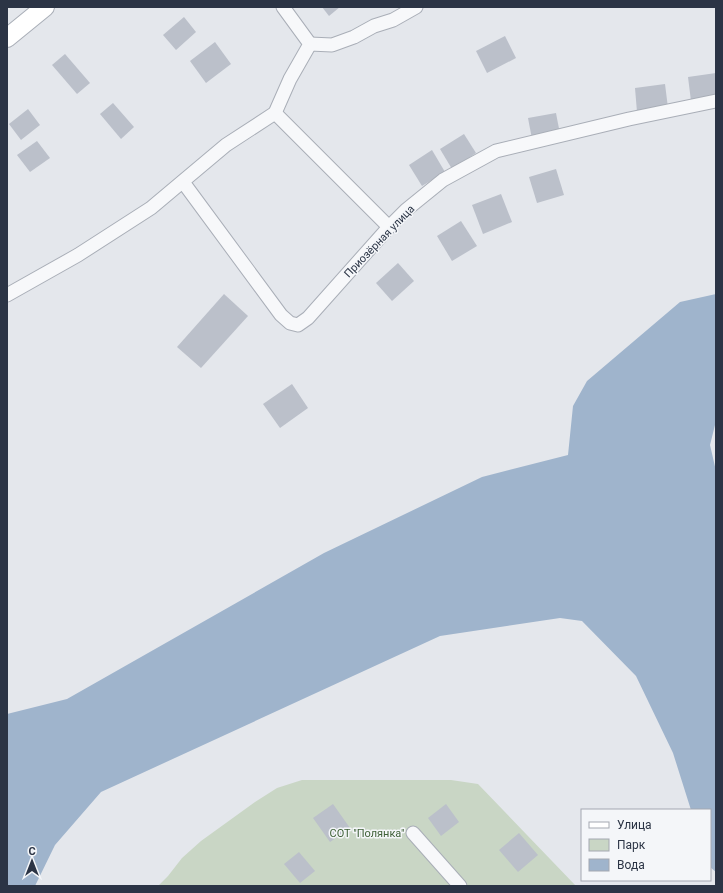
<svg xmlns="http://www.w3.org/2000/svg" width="723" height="893" viewBox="0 0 723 893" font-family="Roboto,sans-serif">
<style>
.green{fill:#c9d6c5}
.water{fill:#9fb4cc}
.building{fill:#bbc0ca}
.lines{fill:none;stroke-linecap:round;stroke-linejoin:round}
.minor-casing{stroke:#a9aeb7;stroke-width:15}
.secondary-casing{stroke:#a9aeb7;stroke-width:20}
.minor{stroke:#f7f8fa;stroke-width:13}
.secondary{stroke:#fff;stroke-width:18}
.labels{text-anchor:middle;stroke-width:3;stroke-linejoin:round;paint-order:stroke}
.street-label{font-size:11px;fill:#2b3445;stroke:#f4f6f9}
.park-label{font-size:11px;fill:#3f6138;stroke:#f4f6f9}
</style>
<rect width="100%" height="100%" fill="#e4e7ec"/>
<!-- green -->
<polygon class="green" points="302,780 451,780 478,784 576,886 158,886 168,876 182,858 201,841 255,802 277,788"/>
<!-- water -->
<polygon class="water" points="716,294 716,421 710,445 716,471 716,872 710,867 710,810 691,810 673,753 636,676 582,621 560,618 440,636 101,792 55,845 35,886 7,886 7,714 67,699 324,553 482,477 568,455 573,406 587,381 680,302"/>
<!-- building -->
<g class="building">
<polygon points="322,7 340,7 329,16"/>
<polygon points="184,17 196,32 176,50 163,35"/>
<polygon points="505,36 516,58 487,73 476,51"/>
<polygon points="215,42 231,64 206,83 190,61"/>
<polygon points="65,54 90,83 77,94 52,65"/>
<polygon points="716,73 716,98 691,101 688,77"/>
<polygon points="665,84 668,108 637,112 635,88"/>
<polygon points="113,103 134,127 121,139 100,114"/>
<polygon points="28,109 40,125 21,140 9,124"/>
<polygon points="556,113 560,134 532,139 528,118"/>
<polygon points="464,134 476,153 452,169 440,149"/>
<polygon points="37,141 50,158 30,172 17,155"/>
<polygon points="432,150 445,172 422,186 409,165"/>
<polygon points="556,169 564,195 537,203 529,177"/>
<polygon points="501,194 512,222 483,234 472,205"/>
<polygon points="461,221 477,246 452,261 437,236"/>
<polygon points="398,263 414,281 392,301 376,283"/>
<polygon points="224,294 248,316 201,368 177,347"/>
<polygon points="292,384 308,408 280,428 263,404"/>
<polygon points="333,804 350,828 330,842 313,818"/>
<polygon points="446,804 459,822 441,836 428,818"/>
<polygon points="519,833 538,855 518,872 499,850"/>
<polygon points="299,852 315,871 300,883 284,864"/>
</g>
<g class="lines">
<defs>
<g id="minor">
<polyline points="310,44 332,45 354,37 374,26 393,20 416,7"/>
<polyline points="275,113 389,227"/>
<polyline points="183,182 281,315 290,323 298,325 308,318 389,227 406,210 443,180 496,151 629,119 716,101"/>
<polyline points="7,295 78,255 151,208 226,145 275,113 290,79 310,44 283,7"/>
<polyline points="413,833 460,886"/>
</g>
<polyline id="secondary" points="7,38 45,7"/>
</defs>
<!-- minor casing -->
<use href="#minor" class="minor-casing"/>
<!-- secondary casing -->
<use href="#secondary" class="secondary-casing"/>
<!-- minor -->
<use href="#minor" class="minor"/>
<!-- secondary -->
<use href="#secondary" class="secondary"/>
</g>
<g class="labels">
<!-- street labels -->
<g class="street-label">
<text transform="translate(379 241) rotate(-46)" y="4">Приозёрная улица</text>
</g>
<!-- park labels -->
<g class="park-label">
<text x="367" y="837">СОТ "Полянка"</text>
</g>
</g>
<!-- border -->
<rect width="723" height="893" fill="none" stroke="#2b3445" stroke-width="16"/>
<!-- legend -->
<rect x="581" y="809" width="130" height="72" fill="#f4f6f9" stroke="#a4a8b1"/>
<rect x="589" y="822" width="20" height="6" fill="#ffffff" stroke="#a4a8b1"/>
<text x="617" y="829" font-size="12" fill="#2b3445">Улица</text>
<rect x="589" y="839" width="20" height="12" fill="#c9d6c5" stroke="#a4a8b1"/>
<text x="617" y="849" font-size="12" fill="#2b3445">Парк</text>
<rect x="589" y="859" width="20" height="12" fill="#9fb4cc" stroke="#a4a8b1"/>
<text x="617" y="869" font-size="12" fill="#2b3445">Вода</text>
<!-- north arrow -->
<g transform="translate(32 861)" stroke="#f4f6f9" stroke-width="3" paint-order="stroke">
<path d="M0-3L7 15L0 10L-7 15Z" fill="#2b3445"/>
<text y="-6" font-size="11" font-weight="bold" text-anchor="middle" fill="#2b3445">С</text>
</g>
</svg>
